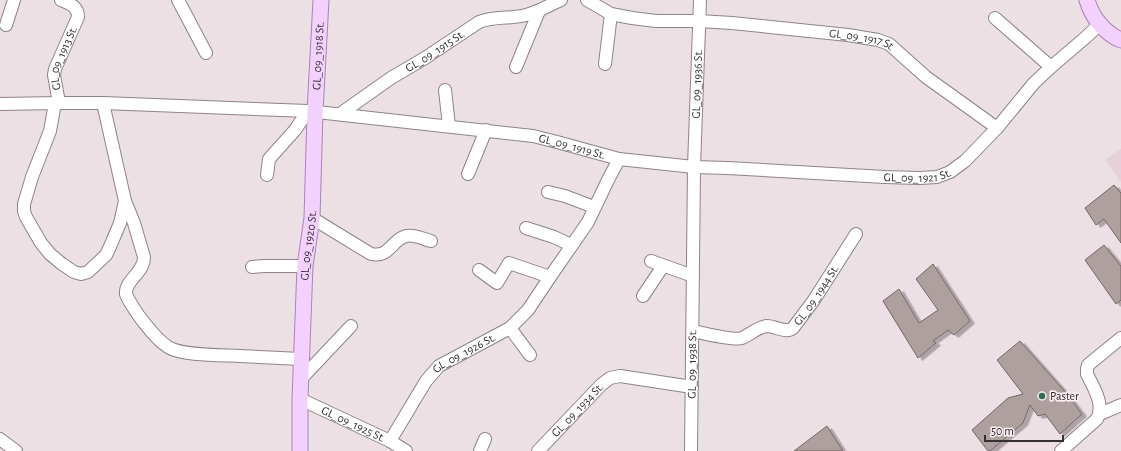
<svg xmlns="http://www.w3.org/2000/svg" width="1121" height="451" viewBox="0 0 1121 451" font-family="'Alegreya Sans',sans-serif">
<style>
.built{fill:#e6d1da}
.building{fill:#aea09f;stroke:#736665;filter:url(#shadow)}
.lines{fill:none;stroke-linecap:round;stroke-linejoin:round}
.minor-casing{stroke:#8f8387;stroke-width:14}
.major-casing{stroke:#aa84b6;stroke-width:17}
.minor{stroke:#fff;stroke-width:12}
.major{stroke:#f2d1fe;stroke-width:15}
.poi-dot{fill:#326c54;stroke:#faedf2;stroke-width:1.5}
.labels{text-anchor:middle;stroke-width:3.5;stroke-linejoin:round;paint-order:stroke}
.street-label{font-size:12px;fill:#353032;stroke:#faedf2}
.poi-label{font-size:12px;fill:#353032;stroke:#faedf2;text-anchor:start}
</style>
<defs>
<filter id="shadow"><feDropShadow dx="4.5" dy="2.5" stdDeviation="0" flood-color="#0004"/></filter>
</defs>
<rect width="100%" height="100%" fill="#ede0e5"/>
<!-- built -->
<polygon class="built" points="1121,149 1121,182 1105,160"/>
<!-- building -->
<g class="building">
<polygon points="1114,185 1121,193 1121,243 1104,219 1096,225 1085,208"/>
<polygon points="1104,245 1121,266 1121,300 1116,304 1085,260"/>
<polygon points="933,264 970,321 954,335 948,330 933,341 936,343 918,358 883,301 899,289 919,323 938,310 916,279"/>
<polygon points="1020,341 1067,394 1082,414 1060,434 1045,414 1038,416 1030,405 1023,423 990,451 988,451 972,430 1008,398 1023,394 997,360"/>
<polygon points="827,426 843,451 794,451"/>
</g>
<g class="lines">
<defs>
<g id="minor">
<polyline points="178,0 206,53"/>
<path id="s1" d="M587,0L611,14L632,18L656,21H699L732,23L848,35L878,40L889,44L926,77L997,128"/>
<polyline points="995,18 1051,67"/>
<polyline points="6,25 14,0"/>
<polyline points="605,64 611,14"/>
<polyline points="516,67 539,11"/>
<polyline points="445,90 449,126"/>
<polyline points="55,103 50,131 32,177 24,204 24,211 26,217 41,243 50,254 62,264 74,272 81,274 88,272 106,255 109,249 120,223 125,201"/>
<path id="s2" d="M59,103L54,75L55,69L78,17C78,6 70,4 61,0"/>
<path d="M103,103L125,201L134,223L144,257C145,272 124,281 126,294C128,300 138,315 142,320C150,330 157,340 168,347C182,356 222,355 240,356C261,357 281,358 301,359"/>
<path id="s3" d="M0,104L59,103H103L308,111L533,136L557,142L619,159L694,167L727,168L885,177L919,178L937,177L950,172L965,161L997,128L1034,83L1051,67L1085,38L1100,24"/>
<path id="s4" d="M340,114L391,78L425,58L479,22C494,16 511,19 526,15C538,12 549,5 561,0"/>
<polyline points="468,174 486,130"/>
<polyline points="267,175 269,159 295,130 308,111"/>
<polyline points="548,192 565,196 594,207"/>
<path d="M312,218L371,254C390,258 391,240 406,236C414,234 423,239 431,241"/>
<polyline points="526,228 554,237 571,245"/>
<polyline points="651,261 693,276"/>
<polyline points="252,267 265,266 305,266"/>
<polyline points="479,270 497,283 509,263 550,277"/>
<polyline points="643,296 663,266"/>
<polyline points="510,328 530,355"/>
<path id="s5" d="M693,331C702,333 734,341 742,338C750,335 757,327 767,326C776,326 786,334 793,328L814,300L856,234"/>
<polyline points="301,379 351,326"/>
<path id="s6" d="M300,399L390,441L406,451"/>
<polyline points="1100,414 1121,405"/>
<polyline points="0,439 16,451"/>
<path id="s7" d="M390,441L426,381L439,366L510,328L528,310L550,277L588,222L607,182L619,159"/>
<polyline points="480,451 485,439"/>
<path id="s8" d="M538,451L601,385L610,378L620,376L692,387"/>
<path id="s9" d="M691,451L694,167L700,0"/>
<path d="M1061,451L1097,419C1105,404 1093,387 1087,374V369L1088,365L1121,338"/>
</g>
<g id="major">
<path d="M1087,0C1092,17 1104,33 1121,40"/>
<path id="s10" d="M300,451V399L305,266L312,218L315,112L321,0"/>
</g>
</defs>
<!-- minor casing -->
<use href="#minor" class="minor-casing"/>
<!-- major casing -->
<use href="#major" class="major-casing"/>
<!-- minor -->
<use href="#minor" class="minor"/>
<!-- major -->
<use href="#major" class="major"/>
</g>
<!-- markers -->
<circle class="poi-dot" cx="1042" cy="396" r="4"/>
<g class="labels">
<!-- street labels -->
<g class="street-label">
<text dy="4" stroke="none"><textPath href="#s1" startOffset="281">GL_09_1917 St.</textPath></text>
<text dy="4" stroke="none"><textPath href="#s4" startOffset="114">GL_09_1915 St.</textPath></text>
<text dy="4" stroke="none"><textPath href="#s10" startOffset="396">GL_09_1918 St.</textPath></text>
<text dy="4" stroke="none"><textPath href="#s2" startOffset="47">GL_09_1913 St.</textPath></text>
<text dy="4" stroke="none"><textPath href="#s9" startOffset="367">GL_09_1936 St.</textPath></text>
<text dy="4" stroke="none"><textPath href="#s3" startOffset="575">GL_09_1919 St.</textPath></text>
<text dy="4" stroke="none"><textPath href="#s3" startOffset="923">GL_09_1921 St.</textPath></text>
<text dy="4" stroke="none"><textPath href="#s10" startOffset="206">GL_09_1920 St.</textPath></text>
<text dy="4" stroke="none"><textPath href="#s5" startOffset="145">GL_09_1944 St.</textPath></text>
<text dy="4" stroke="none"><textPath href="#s7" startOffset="118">GL_09_1926 St.</textPath></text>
<text dy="4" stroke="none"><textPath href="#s9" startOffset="87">GL_09_1938 St.</textPath></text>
<text dy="4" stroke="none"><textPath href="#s8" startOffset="57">GL_09_1934 St.</textPath></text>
<text dy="4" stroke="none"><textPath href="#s6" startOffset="59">GL_09_1925 St.</textPath></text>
</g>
<!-- poi labels -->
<g class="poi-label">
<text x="1050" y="400">Paster</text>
</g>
</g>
<!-- scale -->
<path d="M985 435v6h78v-6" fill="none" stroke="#353032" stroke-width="2"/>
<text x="991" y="435" font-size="12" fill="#353032" stroke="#faedf2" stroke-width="3" paint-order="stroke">50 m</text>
</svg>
